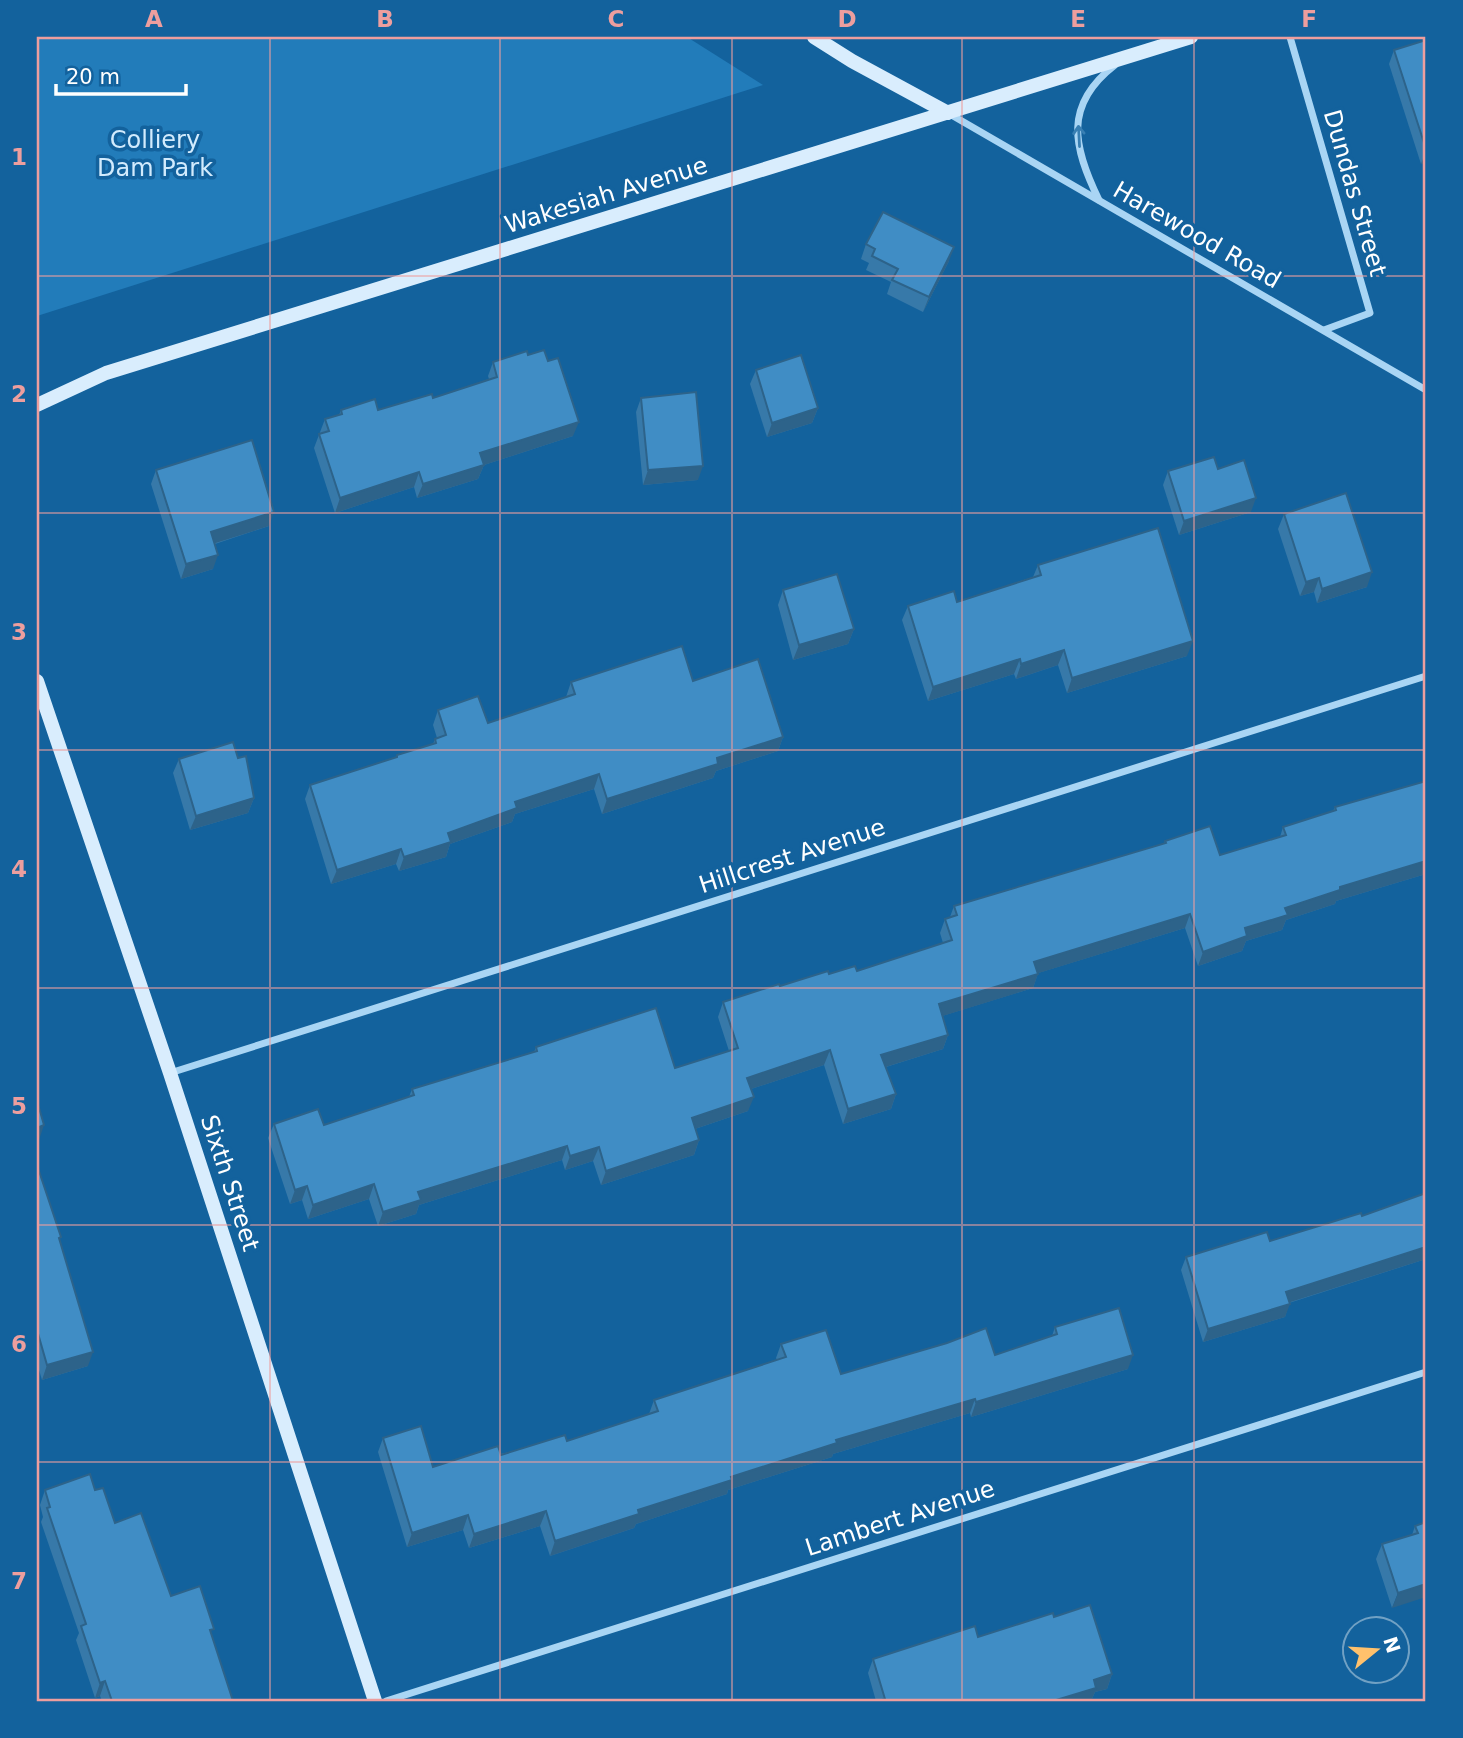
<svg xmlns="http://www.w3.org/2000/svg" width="1463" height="1738" viewBox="0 0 1463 1738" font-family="'DejaVu Sans',sans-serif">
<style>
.green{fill:#227cba}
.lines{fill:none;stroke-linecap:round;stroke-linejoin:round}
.street{stroke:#a9d5f4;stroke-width:7}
.secondary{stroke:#d9edfd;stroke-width:14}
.wall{fill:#3779a9}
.shaded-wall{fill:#2d638a}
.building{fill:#408dc5;stroke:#2d638a;stroke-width:2}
.oneway{stroke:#387fb3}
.grid{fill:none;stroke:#ed9e9e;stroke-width:2;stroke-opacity:0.55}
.labels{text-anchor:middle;stroke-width:7;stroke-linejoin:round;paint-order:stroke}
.park-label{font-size:24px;fill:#d2ebfd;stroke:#13629d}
.street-label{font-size:24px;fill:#fff;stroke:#13629d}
.neatline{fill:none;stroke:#ed9e9e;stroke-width:2.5}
.grid-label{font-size:23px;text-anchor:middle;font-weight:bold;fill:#ed9e9e}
</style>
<rect width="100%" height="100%" fill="#13629d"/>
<!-- green -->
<polygon class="green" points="37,37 687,37 763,85 37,316"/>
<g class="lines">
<!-- street -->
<g class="street">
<polyline points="1290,37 1370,313 1324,330"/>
<polyline points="948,113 1426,390"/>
<path d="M1099,200C1073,147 1063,105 1115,65"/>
<polyline points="170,1073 1426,676"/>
<polyline points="386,1701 1426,1372"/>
</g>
<!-- secondary -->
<g class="secondary">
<polyline points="814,37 852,61 948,113"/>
<polyline points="37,405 106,373 1191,37"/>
<polyline points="37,681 170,1073 375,1701"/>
</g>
</g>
<!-- wall -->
<g class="wall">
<polygon points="1426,40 1426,164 1421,164 1389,64 1394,50"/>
<polygon points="866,244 949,261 923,312 887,294 891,282 866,270 869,263 861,259"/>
<polygon points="528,355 573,436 484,465 478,479 417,498 414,487 335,513 314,448 325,419 339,415 341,410 378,410 433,398 489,379 488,376 493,362"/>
<polygon points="756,370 818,408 812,423 767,437 750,384"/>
<polygon points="641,398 698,480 643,485 636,412"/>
<polygon points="156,470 269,526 215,544 213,569 181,579 151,484"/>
<polygon points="1168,471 1251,512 1179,535 1163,485"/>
<polygon points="1284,514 1367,587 1317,603 1314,592 1300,596 1278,529"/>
<polygon points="1038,565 1187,656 1067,693 1058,665 1016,679 1014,674 928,701 902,620 908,606 957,602 1033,577"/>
<polygon points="783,590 854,629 848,644 793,660 778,605"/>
<polygon points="693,681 783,737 778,751 716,771 713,778 602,814 594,789 515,814 512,822 450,844 446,857 399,871 396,864 331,884 305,799 310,785 395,758 397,755 433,744 435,739 437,738 433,725 438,710 488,723 566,697 571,682"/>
<polygon points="238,758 254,798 248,813 190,830 173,773 179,759"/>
<polygon points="1426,781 1426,874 1336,901 1335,904 1286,920 1282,930 1246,941 1242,951 1198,966 1185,928 1038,973 1033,988 942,1016 948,1035 943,1049 886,1067 896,1094 891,1109 843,1124 824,1065 751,1089 748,1111 695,1129 699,1140 694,1155 601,1185 593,1161 565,1170 562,1160 419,1205 416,1214 378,1226 369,1199 308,1219 302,1200 290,1204 268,1138 274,1124 324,1125 409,1097 412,1089 534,1052 536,1047 675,1068 729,1051 718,1017 723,1002 780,986 829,974 857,971 943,943 940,933 945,919 950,917 954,906 1164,844 1165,841 1220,855 1280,837 1283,827 1333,811 1335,807"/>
<polygon points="37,1165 59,1241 88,1366 42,1380 37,1363"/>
<polygon points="1362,1216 1426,1259 1289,1303 1285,1317 1203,1342 1181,1270 1186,1257 1270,1241"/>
<polygon points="1055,1327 1128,1369 971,1417 970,1413 833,1454 832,1457 728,1490 727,1494 636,1524 634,1528 550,1556 540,1526 469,1548 463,1530 407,1547 378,1452 383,1438 433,1467 567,1441 649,1414 654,1400 777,1360 776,1358 781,1344 841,1374 995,1355 1052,1336"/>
<polygon points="45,1490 95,1490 115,1523 171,1596 212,1636 233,1701 102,1701 100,1696 95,1698 76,1640 79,1633 41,1522 43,1517 40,1505"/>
<polygon points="1426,1522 1392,1608 1376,1559 1382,1544 1412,1535 1415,1526"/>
<polygon points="1054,1617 1112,1674 1107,1689 1095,1692 1091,1701 876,1701 868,1673 873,1659 978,1637"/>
</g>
<!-- shaded-wall -->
<g class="shaded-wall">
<polygon points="1426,151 1426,164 1421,164"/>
<polygon points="954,247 949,261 923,312 929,297"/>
<polygon points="818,408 812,423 767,437 772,423"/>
<polygon points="579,422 573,436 478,467 484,465 478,479 417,498 423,484 480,453"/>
<polygon points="703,466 698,480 643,485 648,470"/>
<polygon points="419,472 414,487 335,513 340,498"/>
<polygon points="1256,498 1251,512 1179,535 1184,521"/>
<polygon points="274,512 269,526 206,546 211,532"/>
<polygon points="218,555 213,569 181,579 186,564"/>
<polygon points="1372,572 1367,587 1317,603 1322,589"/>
<polygon points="1319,578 1314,592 1300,596 1306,582"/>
<polygon points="854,629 848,644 793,660 799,645"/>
<polygon points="1193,641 1187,656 1067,693 1072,678"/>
<polygon points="1064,650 1058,665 1016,679 1021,664"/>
<polygon points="1020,659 1014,674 928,701 933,687"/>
<polygon points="783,737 778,751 716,771 713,778 602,814 607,799 717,758"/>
<polygon points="599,774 594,789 515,814 512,822 450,844 446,857 399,871 404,857 448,833 515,802"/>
<polygon points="254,798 248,813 190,830 196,816"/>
<polygon points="401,849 396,864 331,884 337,870"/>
<polygon points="1426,861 1426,874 1336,901 1335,904 1286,920 1282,930 1246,941 1242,951 1198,966 1203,952 1245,928 1285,908 1340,887"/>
<polygon points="1190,914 1185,928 1029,976 1034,962"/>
<polygon points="1038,974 1033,988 933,1019 939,1004"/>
<polygon points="948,1035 943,1049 876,1070 881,1055"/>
<polygon points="830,1050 824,1065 742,1092 747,1078"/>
<polygon points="896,1094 891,1109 843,1124 848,1109"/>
<polygon points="754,1097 748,1111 686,1132 692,1118"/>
<polygon points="44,1125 39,1140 37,1141 37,1128"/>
<polygon points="699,1140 694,1155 601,1185 606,1171"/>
<polygon points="567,1146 562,1160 419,1205 416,1214 378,1226 383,1212 418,1192"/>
<polygon points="599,1147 593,1161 565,1170 570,1156"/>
<polygon points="374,1184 369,1199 308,1219 313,1205"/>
<polygon points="307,1186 302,1200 290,1204 295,1190"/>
<polygon points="1426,1247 1426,1259 1281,1305 1286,1292"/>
<polygon points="1290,1304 1285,1317 1203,1342 1208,1329"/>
<polygon points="93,1352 88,1366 42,1380 47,1365"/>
<polygon points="1133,1355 1128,1369 971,1417 976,1402"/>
<polygon points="975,1399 970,1413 833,1454 832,1457 728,1490 727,1494 636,1524 634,1528 550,1556 555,1541 638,1510 836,1440"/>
<polygon points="546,1511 540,1526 469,1548 474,1534"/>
<polygon points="468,1515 463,1530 407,1547 412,1533"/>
<polygon points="1426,1584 1426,1597 1392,1608 1398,1593"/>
<polygon points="1112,1674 1107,1689 1095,1692 1091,1701 1053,1701 1094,1680"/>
<polygon points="105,1681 100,1696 95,1698 100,1683"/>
</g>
<!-- building -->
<g class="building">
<polygon points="1426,40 1426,149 1394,50"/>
<polygon points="883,212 954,247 929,297 892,280 898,269 872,256 875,249 866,244"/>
<polygon points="544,350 548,361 558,358 579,422 480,453 484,465 423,484 419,472 340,498 319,434 329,431 325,419 342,414 341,410 375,399 378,410 432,394 433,398 497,377 493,362 527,351 528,355"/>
<polygon points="801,355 818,408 772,423 756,370"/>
<polygon points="696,392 703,466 648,470 641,398"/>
<polygon points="252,440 274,512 211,532 218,555 186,564 156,470"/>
<polygon points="1214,457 1218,469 1244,460 1256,498 1184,521 1168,471"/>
<polygon points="1346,493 1372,572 1322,589 1319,578 1306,582 1284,514"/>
<polygon points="1158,528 1193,641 1072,678 1064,650 1021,664 1020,659 933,687 908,606 954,591 957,602 1041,575 1038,565"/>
<polygon points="837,574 854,629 799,645 783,590"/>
<polygon points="682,646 693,681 758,659 783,737 717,758 718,764 607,799 599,774 515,802 517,808 448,833 451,842 404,857 401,849 337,870 310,785 397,757 397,755 436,743 435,739 446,735 438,710 478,696 488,723 575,694 571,682"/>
<polygon points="233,742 238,758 246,756 254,798 196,816 179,759"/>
<polygon points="1426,781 1426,861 1340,887 1340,890 1285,908 1288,915 1245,928 1247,936 1203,952 1190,914 1034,962 1038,974 939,1004 948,1035 881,1055 896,1094 848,1109 830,1050 747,1078 754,1097 692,1118 699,1140 606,1171 599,1147 570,1156 567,1146 418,1192 421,1200 383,1212 374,1184 313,1205 307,1186 295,1190 274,1124 318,1109 324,1125 414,1095 412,1089 537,1051 536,1047 656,1008 675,1068 738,1048 723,1002 779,984 780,986 828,971 829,974 855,966 857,971 952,940 945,919 957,915 954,906 1166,843 1165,841 1210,826 1220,855 1286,835 1283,827 1336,810 1335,807"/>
<polygon points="37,1101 44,1125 37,1128"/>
<polygon points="37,1165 61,1237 59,1238 93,1352 47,1365 37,1330"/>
<polygon points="1426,1193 1426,1247 1286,1292 1290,1304 1208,1329 1186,1257 1267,1232 1270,1241 1361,1213 1362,1216"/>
<polygon points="1119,1308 1133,1355 976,1402 975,1399 836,1440 837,1443 731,1477 732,1480 638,1510 639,1514 555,1541 546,1511 474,1534 468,1515 412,1533 383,1438 421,1426 433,1467 498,1446 501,1455 565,1435 567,1441 658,1411 654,1400 786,1357 781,1344 826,1330 841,1374 947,1343 986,1328 995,1355 1057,1334 1055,1327"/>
<polygon points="90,1474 95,1490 103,1488 115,1523 141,1513 171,1596 200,1586 214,1629 210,1630 233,1701 112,1701 105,1681 100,1683 81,1626 86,1624 47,1508 50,1507 45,1490"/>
<polygon points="1426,1522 1426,1584 1398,1593 1382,1544 1418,1533 1415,1526"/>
<polygon points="1090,1605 1112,1674 1094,1680 1096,1688 1053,1701 879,1701 885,1699 873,1659 975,1626 978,1637 1053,1613 1054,1617"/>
</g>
<!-- one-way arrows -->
<defs><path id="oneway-shaft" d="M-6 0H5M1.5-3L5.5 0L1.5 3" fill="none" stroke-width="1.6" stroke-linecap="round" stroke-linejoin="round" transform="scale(1.75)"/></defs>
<use class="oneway" href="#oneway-shaft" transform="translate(1079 136) rotate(-93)"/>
<!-- grid -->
<path class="grid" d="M270,37V1701M500,37V1701M732,37V1701M962,37V1701M1194,37V1701M37,276H1426M37,513H1426M37,750H1426M37,988H1426M37,1225H1426M37,1462H1426"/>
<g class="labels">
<!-- park labels -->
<g class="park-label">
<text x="155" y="148">Colliery<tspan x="155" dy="28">Dam Park</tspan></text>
</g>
<!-- street labels -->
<g class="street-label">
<text transform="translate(1355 193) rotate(74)" y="8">Dundas Street</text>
<text transform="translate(606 195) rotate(-17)" y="8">Wakesiah Avenue</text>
<text transform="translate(1197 235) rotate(30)" y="8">Harewood Road</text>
<text transform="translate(792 856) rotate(-18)" y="8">Hillcrest Avenue</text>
<text transform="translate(230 1183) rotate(72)" y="8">Sixth Street</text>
<text transform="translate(900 1518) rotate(-18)" y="8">Lambert Avenue</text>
</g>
</g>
<!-- border -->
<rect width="1463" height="1738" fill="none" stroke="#13629d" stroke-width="77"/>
<!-- north arrow -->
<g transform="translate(1376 1650) rotate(72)"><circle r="33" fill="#13629d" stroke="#71a1c4" stroke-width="2"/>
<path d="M0-5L12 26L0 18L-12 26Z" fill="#ffc16c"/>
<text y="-10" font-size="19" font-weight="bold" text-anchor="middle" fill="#ffffff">N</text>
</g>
<!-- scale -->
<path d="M56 84v10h130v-10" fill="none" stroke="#ffffff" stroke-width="3.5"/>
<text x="66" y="84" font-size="21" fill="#ffffff" stroke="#13629d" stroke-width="5" paint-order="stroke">20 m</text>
<rect x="38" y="38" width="1386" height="1662" class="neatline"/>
<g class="grid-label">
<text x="154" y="27">A</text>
<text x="385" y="27">B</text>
<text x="616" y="27">C</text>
<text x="847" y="27">D</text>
<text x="1078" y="27">E</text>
<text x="1309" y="27">F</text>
<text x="19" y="165">1</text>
<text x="19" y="402">2</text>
<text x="19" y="640">3</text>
<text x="19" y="877">4</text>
<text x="19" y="1114">5</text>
<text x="19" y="1352">6</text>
<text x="19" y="1589">7</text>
</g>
</svg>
